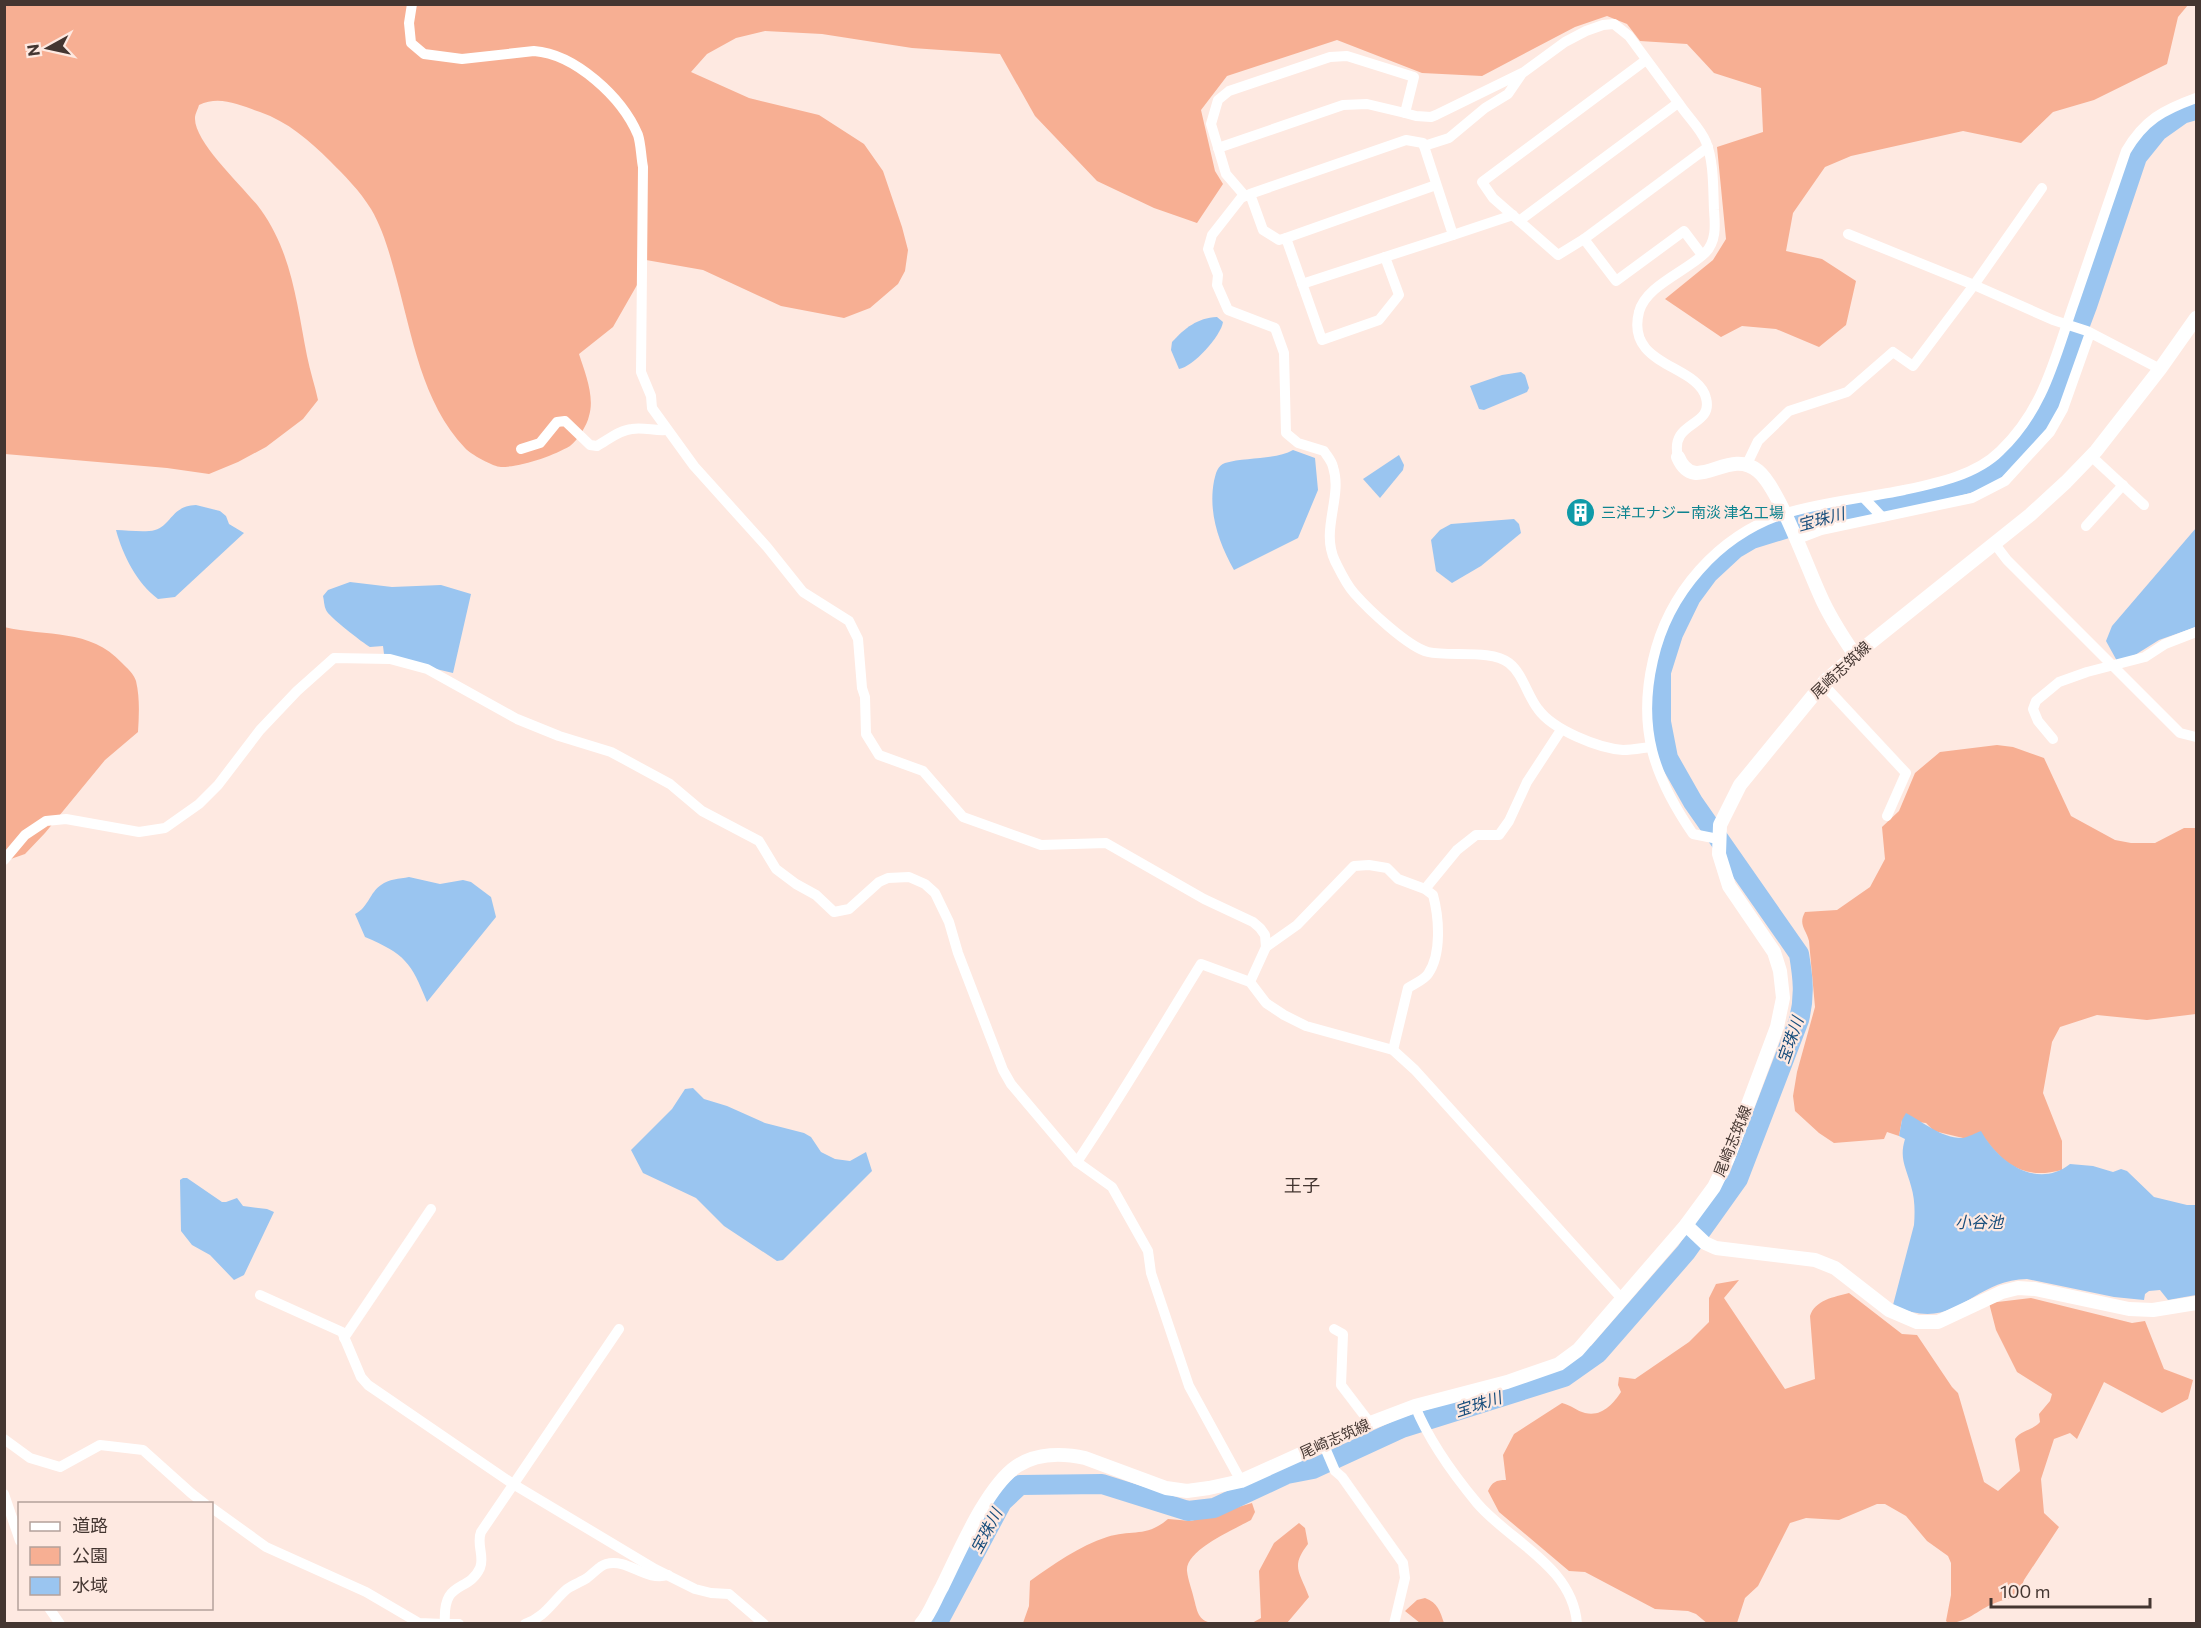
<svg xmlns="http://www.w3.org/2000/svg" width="2201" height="1628" viewBox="0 0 2201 1628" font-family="Commissioner,'Noto Sans JP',sans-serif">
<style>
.green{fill:#f7af93}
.water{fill:#9ac5f0}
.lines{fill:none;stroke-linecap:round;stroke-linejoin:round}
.river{stroke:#9ac5f0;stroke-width:20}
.street{stroke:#fff;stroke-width:10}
.secondary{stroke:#fff;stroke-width:14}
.labels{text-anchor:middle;stroke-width:4.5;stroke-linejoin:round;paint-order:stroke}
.culture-label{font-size:15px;fill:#0d838f;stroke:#fee9e1;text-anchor:start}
.street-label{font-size:15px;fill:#443631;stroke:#fee9e1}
.water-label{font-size:16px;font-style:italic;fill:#194e7c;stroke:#fee9e1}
.quarter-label{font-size:18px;fill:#443631;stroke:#fee9e1}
</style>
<rect width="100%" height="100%" fill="#fee9e1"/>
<!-- green -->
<g class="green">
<path d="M4,5H2188L2178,17L2167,64L2094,100L2053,112L2021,143L1963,131L1851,156L1825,167L1793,213L1786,251L1822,259L1856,281L1846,325L1819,347L1776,329L1742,326L1721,337L1665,299L1713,260L1726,239L1717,147L1763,132L1761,88L1714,73L1687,44L1640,41L1627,24L1607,16L1575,27L1482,76L1422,73L1337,40L1227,76L1201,110L1215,171L1223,184L1197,223L1154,208L1097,181L1035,116L1000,54L912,48L822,34L765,31L736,38L707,54L691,72L749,98L819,115L864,144L883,171L902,227L908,250L905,271L898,284L870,308L844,318L781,306L703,270L646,260L637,285L613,327L579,354C585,373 595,396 589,416C587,425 578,440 570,446C553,456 521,467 501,467C494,467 470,454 465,448C422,403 412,335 396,277C390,255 383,229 371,209C360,191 345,176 330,161C309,140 288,122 260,112C239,105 220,95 199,105C198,109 195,114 195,118C194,143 246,189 261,210C292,253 297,305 307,356C310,371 315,386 318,400L303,419L266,447L238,462L209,474L167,468L5,454Z"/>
<path d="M4,627C47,637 90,628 122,663C127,668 134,674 136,681C140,698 139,715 138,732L105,760L45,833L25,854L5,861Z"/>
<path d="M1997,745L2013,747L2044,758L2071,816L2115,840L2131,843H2155L2184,828H2196V1014L2147,1020L2097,1015L2060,1027L2052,1042L2043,1093L2062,1141V1170C2027,1179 2007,1168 1986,1140L1963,1138L1934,1131L1926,1123L1902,1120L1899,1136L1887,1132L1884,1139L1834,1143L1819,1133L1795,1111L1793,1096L1797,1072L1815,1007L1809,941C1806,929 1798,925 1805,912L1837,910L1870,887L1885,859L1882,827L1899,811L1915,773L1940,752Z"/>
<path d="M1739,1280L1724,1298L1785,1389L1815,1379L1810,1316C1815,1300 1834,1297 1849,1293L1902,1334L1917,1335L1952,1387L1958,1393L1984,1482L1998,1491L2020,1471L2015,1439C2022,1429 2032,1431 2040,1422L2039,1414L2050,1401L2052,1394L2017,1372L1996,1330L1989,1303L2031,1298L2132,1323L2145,1321L2164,1369L2193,1380L2188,1399L2162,1413L2104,1382L2077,1439L2070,1433L2054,1439L2041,1479L2044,1513L2059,1527L2024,1580L2018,1596C2010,1598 2002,1600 1995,1603C1977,1610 1967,1623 1948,1623L1946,1621L1951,1595V1563L1948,1556L1927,1541L1906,1516L1885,1504H1877L1839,1520L1806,1518L1790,1523L1758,1586L1745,1598L1737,1623L1708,1624L1696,1614L1688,1611L1655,1609L1585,1572L1569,1571L1499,1512L1488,1491C1492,1482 1496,1480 1506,1480L1503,1455L1514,1434L1562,1403C1571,1405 1577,1411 1585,1413C1602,1417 1613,1404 1621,1392L1618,1385L1619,1377L1635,1379L1689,1342L1709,1322V1298L1716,1284Z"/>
<path d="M1252,1503L1255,1512L1251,1520C1235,1529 1185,1550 1187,1571C1188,1580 1192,1590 1194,1599C1197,1610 1198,1621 1212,1623H1023L1029,1606L1030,1581C1054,1564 1079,1546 1107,1537C1132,1529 1146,1538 1168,1519L1191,1521Z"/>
<path d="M1299,1523L1305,1528L1308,1544C1290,1567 1300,1572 1309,1597L1287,1623H1252L1261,1618L1259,1571L1274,1543Z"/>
<path d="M1425,1598C1438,1603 1440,1611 1444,1623H1420L1405,1611L1417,1600Z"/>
</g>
<!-- water -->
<g class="water">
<path d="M1217,317L1223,322C1221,336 1193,367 1179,369L1171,350L1172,342C1185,328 1197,318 1217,317Z"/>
<polygon points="1521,372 1525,375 1529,388 1527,392 1484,410 1479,409 1470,386 1502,375"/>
<path d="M1293,450L1315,458L1318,490L1298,538L1234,570C1219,543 1208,513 1214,481C1216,473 1217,466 1225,463C1246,457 1276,460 1293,450Z"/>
<polygon points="1399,455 1404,465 1403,470 1380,498 1363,479"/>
<path d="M196,505L220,511L226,516L229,524L244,533L175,597L158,599C137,583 123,556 116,530C128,530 144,533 155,530C172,525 171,506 196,505Z"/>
<polygon points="1514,519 1519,524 1521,533 1481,566 1452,583 1436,571 1431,540 1440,530 1451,524"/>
<polygon points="2196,528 2196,627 2159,640 2135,655 2117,661 2106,641 2112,626"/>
<path d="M350,582L392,587L441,585L471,594L453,673L398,660L384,654L383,646L370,647C363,643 328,616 326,610C324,606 324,600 323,596L328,590Z"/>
<path d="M409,877L440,884L463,880L471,882L491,897L496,917L427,1002C411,962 405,954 365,937L355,914C368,908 370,892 381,885C389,879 399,879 409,877Z"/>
<polygon points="693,1088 704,1099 727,1106 765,1123 804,1133 811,1137 821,1152 835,1159 850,1161 866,1152 872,1171 783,1260 777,1261 724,1226 696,1198 643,1173 631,1150 672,1109 685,1089"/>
<path d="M1906,1113C1923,1122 1943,1139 1963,1138C1968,1137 1976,1133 1981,1131C1998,1162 2037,1190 2070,1164L2093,1166L2113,1172L2121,1169L2127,1171L2154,1197L2187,1205H2196V1295L2168,1300L2160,1290L2149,1291L2145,1294L2144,1300L2114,1297L2027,1279C1970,1280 1956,1335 1893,1305L1914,1225C1915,1212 1915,1199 1911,1186C1906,1167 1899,1159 1905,1139L1899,1136L1902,1120Z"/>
<polygon points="183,1178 187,1178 222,1202 226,1202 237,1198 243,1206 267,1209 274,1212 244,1275 234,1280 210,1255 192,1245 181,1231 180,1180"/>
</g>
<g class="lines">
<!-- river -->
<path class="river" d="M937,1624L1002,1502L1020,1485L1102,1484L1188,1511L1214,1508L1287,1474L1313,1469L1402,1428L1564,1377L1598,1353L1686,1252L1738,1179L1799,1020C1805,996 1803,978 1799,954L1693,802L1668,758L1661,722V672L1673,634L1691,597L1708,574L1735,549L1752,539L1817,519L1897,503L1972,482L1993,472L2021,448L2037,430L2051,402L2087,306L2137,157L2158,131L2182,114L2196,110"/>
<!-- street -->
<g class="street">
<path d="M412,4L409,23L411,43L424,54L462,59L534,51C575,54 622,97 638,135C641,144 641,157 643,167L641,372L651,396L652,408L694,466L767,547L803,592L849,621L858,639L862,688L865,697L866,734L879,755L923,771L963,817L1041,845L1106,843L1204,899L1253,922L1260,928L1265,935L1266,947L1250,982"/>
<polyline points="1646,60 1482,182 1493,198 1558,255 1584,239 1616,281 1684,231 1702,255"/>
<polyline points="1424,146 1449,138 1485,108 1508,94 1521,75"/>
<polyline points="1218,148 1343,105 1367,104 1405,113"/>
<path d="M1250,194L1263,230L1279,240L1286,238L1322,340L1379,320L1399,295L1385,257L1453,235L1423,143L1406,140L1250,194L1241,198L1212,235L1208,249L1218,275L1217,285L1228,310L1275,328L1284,353L1286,433L1298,443L1324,451C1327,456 1332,461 1333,467C1343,497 1320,530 1335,561C1340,571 1346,584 1354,593C1368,609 1408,647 1428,652C1450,657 1491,649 1509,663C1523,674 1527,695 1538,709C1553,730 1598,748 1623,750C1632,750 1642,748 1650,747"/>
<path d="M1245,196L1226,174L1211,124L1218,100L1229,91L1330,57L1347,56L1414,77L1405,113L1416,116L1431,117L1436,115L1524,72L1565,42L1586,31L1603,25L1614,24L1629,36C1646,59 1663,82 1680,105C1688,117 1701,129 1706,142C1714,162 1713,188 1714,210C1715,224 1717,241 1705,253C1687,271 1645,286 1639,312C1625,367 1698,364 1706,398C1714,428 1669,420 1678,457"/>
<polyline points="1519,221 1678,103"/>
<polyline points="1848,234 1974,285 2053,320 2087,331 2160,369"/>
<polyline points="1453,235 1513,215"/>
<polyline points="1286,238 1436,185"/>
<polyline points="1584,239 1708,147"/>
<polyline points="1302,284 1385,257"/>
<path d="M521,449L540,443L557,422L565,421L590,445L597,446C608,440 619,430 632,429C643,427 655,431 666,430"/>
<polyline points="2091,456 2144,505"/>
<polyline points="1747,464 1758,441 1789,411 1847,392 1893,352 1913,366 1974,285 2042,188"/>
<polyline points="1864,498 1882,517"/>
<polyline points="2086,526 2123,485"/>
<polyline points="1795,540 1821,530 1972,498 2005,481 2050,432 2063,409 2090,333"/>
<polyline points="1994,543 2007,560 2180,733 2196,737"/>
<polyline points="1823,684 1906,773 1887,816"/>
<polyline points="2053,739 2038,721 2033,709 2036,701 2059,682 2087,672 2145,657 2165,644 2196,632"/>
<path d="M1718,839L1693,834C1654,777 1637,729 1653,660C1668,593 1718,536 1783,514C1820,502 1866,498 1904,490C1937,483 1976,475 2000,451C2045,408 2055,356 2075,300C2092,250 2109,201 2126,151C2144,120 2163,110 2196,98"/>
<polyline points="4,860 25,835 46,821 66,819 139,832 165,828 199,804 218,785 260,730 297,691 334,658 390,659 427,669 517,719 559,736 611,752 670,784 702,811 759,841 776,869 796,884 816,895 834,912 849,909 879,882 888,878 909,877 925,884 935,893 949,922 958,953 1003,1070 1011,1084 1077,1162 1112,1187 1148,1251 1151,1273 1189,1386 1241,1481"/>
<polyline points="1425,889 1457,850 1476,835 1499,835 1509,821 1527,782 1561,730"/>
<path d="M1266,947L1297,925L1354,866L1369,865L1387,868L1398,879L1425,889L1433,895C1439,917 1442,954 1428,974C1424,980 1414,984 1408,988L1393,1050"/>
<path d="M1077,1162C1121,1097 1160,1030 1201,964L1250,982L1266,1003L1284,1015L1306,1026L1393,1050L1415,1070L1623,1300"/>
<polyline points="260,1295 342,1332 361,1377 368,1385 513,1484 655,1569 695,1589 711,1593 729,1594 764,1624"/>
<polyline points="1334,1329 1343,1334 1341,1385 1370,1423"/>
<polyline points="344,1338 431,1209"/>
<path d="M1415,1406C1429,1441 1453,1474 1477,1503C1509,1541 1573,1566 1577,1624"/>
<polyline points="4,1439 30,1458 60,1467 100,1445 143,1450 191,1493 205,1504"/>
<polyline points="1323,1443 1335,1471 1342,1477 1403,1563 1405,1578 1394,1624"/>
<polyline points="4,1494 20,1541"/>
<polyline points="212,1508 266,1547 366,1592 419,1623 444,1624"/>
<polyline points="49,1608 60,1624"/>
<path d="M445,1624C442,1578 468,1594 480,1568C485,1557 476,1544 481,1532L619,1329"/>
<polyline points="446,1624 459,1624"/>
<path d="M525,1624C545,1617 552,1602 567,1589C574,1584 581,1582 587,1578C594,1573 599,1566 606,1564C629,1558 645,1582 668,1575"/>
</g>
<!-- secondary -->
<g class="secondary">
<path d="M1678,457C1695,497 1728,446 1758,471C1779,488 1807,567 1820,595C1829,616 1842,636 1855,655"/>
<polyline points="1686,1225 1705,1243 1716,1248 1815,1260 1835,1268 1889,1310 1917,1322 1938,1322 2002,1292 2018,1288 2035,1289 2129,1309 2153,1310 2196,1303"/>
<path d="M921,1624C930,1614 935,1599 942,1587C959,1553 986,1487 1017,1466C1037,1453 1063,1453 1085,1458L1166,1488L1187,1491L1209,1488L1241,1481L1365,1425L1415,1406L1507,1382L1559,1364L1578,1350L1686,1225L1714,1187L1728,1158L1777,1027L1783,998L1780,971L1774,952L1729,886L1719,854L1720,825L1740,785L1825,681L1855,655L2030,515L2066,482L2096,451L2160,369L2196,318"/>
</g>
</g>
<!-- icons -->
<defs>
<symbol id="building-disc" viewBox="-11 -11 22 22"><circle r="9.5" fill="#0f9aa8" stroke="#fee9e1"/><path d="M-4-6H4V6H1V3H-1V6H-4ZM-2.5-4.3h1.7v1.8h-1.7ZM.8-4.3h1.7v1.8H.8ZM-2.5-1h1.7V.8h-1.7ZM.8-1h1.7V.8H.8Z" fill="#fff"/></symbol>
</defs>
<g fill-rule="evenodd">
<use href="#building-disc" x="1564" y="496" width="33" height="33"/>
</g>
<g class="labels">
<!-- culture labels -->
<g class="culture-label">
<text x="1601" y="518">三洋エナジー南淡 津名工場</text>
</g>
<!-- street labels -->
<g class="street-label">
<text transform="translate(1841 670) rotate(-43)" y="5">尾崎志筑線</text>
<text transform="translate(1733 1141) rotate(-68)" y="5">尾崎志筑線</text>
<text transform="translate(1335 1439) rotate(-24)" y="5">尾崎志筑線</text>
</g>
<!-- water labels -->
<g class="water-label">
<text transform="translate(1821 519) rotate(-15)" y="6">宝珠川</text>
<text transform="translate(1790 1040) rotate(-71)" y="6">宝珠川</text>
<text x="1979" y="1228">小谷池</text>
<text transform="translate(1478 1404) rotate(-18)" y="6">宝珠川</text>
<text transform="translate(986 1531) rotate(-62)" y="6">宝珠川</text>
</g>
<!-- quarter labels -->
<g class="quarter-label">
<text x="1302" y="1192">王子</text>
</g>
</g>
<!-- border -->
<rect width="2201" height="1628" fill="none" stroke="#443631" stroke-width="12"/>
<!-- legend -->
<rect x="18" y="1502" width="195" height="108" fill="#fee9e1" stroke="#b4a19b" stroke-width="1.5"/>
<rect x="30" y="1522" width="30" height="9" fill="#ffffff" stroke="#b4a19b" stroke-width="1.5"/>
<text x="72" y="1532" font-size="18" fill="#443631">道路</text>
<rect x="30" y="1547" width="30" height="18" fill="#f7af93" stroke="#b4a19b" stroke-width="1.5"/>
<text x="72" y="1562" font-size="18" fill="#443631">公園</text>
<rect x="30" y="1577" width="30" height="18" fill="#9ac5f0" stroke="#b4a19b" stroke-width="1.5"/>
<text x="72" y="1592" font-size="18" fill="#443631">水域</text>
<!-- north arrow -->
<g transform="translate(48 48) rotate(262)" stroke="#fee9e1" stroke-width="4.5" paint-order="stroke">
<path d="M0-4.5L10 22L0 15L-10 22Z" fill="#443631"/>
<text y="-9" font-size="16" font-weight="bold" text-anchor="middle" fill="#443631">N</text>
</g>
<!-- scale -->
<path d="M1991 1598v9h159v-9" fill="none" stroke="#443631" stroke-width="3"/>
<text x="2000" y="1598" font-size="18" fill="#443631" stroke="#fee9e1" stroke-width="4.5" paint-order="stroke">100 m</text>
</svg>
